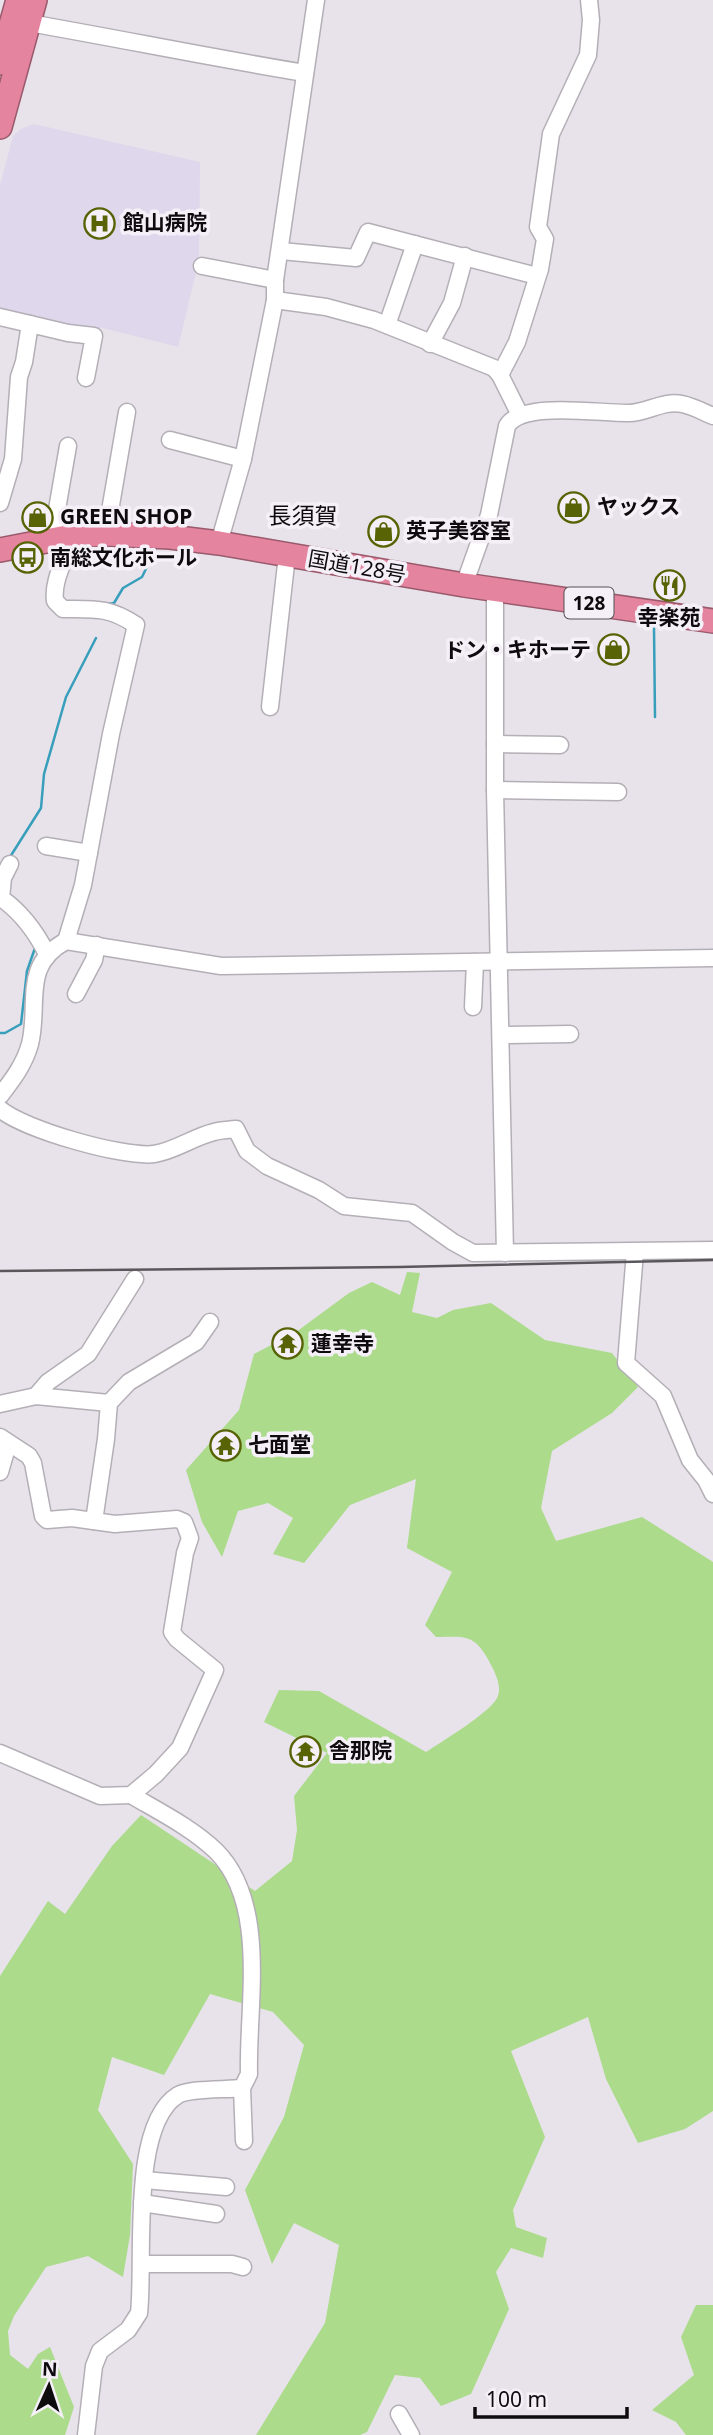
<svg xmlns="http://www.w3.org/2000/svg" width="713" height="2435" viewBox="0 0 713 2435" font-family="'Noto Sans','Noto Sans JP',sans-serif">
<style>
.medical{fill:#dfd7ec}
.green{fill:#abdb8b}
.lines{fill:none;stroke-linecap:round;stroke-linejoin:round}
.stream{stroke:#379ebb;stroke-width:2.5}
.minor-casing{stroke:#b4afb6;stroke-width:19}
.highway-casing{stroke:#995a6c;stroke-width:26}
.minor{stroke:#fff;stroke-width:16}
.highway{stroke:#e5849f;stroke-width:23}
.rail{stroke:#5a575c;stroke-width:2.5}
.labels{text-anchor:middle;stroke-width:7;stroke-linejoin:round;paint-order:stroke}
.shield{fill:#f5f0f8;stroke:#535054;stroke-width:2}
.shield-label{font-size:19px;font-weight:bold;fill:#0d0b0e}
.poi-label{font-size:21px;font-weight:bold;fill:#0d0b0e;stroke:#f5f0f8;text-anchor:start}
.street-label{font-size:21px;fill:#0d0b0e;stroke:#f5f0f8}
.neighbourhood-label{font-size:23px;fill:#0d0b0e;stroke:#f5f0f8}
</style>
<rect width="100%" height="100%" fill="#e8e3ea"/>
<!-- medical -->
<polygon class="medical" points="34,124 200,162 199,261 178,347 102,328 70,331 0,311 0,185 13,136 21,129"/>
<!-- green -->
<g class="green">
<path d="M407,1272L420,1273L412,1312L437,1318L453,1310L491,1303L545,1340L612,1353L638,1387L612,1413L552,1451L541,1508L556,1541L642,1517L713,1562V2111L685,2129L638,2143L606,2079L588,2017L511,2051L545,2137L513,2210L516,2227L547,2238L543,2258L511,2248L496,2272L509,2309L471,2394L441,2406L420,2378L395,2375L367,2432L360,2435H256L325,2323L339,2245L294,2223L272,2264L245,2190L284,2117L304,2045L273,2012L210,1994L164,2075L112,2057L98,2110L133,2164L130,2235L123,2277L88,2256L46,2267L14,2316L8,2331L10,2355L28,2369L38,2354L50,2347L74,2407L65,2435H0V1976L48,1901L65,1914L112,1846L141,1815L255,1891L292,1861L297,1830L294,1796L327,1753L264,1722L279,1690L319,1691L426,1752C441,1742 493,1711 498,1696C502,1684 494,1671 489,1661C474,1633 464,1637 436,1637L425,1625L452,1572L407,1548L416,1479L350,1505L304,1563L273,1554L293,1518L268,1503L238,1511L222,1557L202,1522L186,1470L239,1410L254,1354L296,1332L349,1293L372,1282L400,1295Z"/>
<polygon points="696,2305 713,2305 713,2435 686,2435 676,2422 652,2410 694,2375 681,2337"/>
</g>
<g class="lines">
<!-- stream -->
<g class="stream">
<polyline points="108,604 114,603 123,588 142,577 157,546"/>
<polyline points="654,628 655,717"/>
<polyline points="10,857 41,808 44,774 66,697 96,638"/>
<polyline points="0,1033 5,1033 21,1024 27,971 35,948 33,944"/>
</g>
<defs>
<g id="minor">
<path d="M29,23C121,39 213,58 305,73"/>
<polyline points="281,251 356,258 368,232 537,276"/>
<polyline points="202,266 275,280"/>
<polyline points="275,300 326,307 374,320 494,368 500,375"/>
<polyline points="0,317 30,324"/>
<polyline points="387,325 415,244"/>
<polyline points="430,344 452,303 465,256"/>
<polyline points="520,415 500,375 517,342 540,269 545,239 538,227 551,134 588,55 591,20 589,0"/>
<polyline points="170,440 243,459"/>
<polyline points="0,503 13,459 19,377 24,362 30,324 68,333 94,336 86,378"/>
<polyline points="106,534 127,412"/>
<polyline points="52,538 68,446"/>
<polyline points="219,543 243,459 275,300 275,280 316,0"/>
<path d="M464,585L489,515L507,426C522,400 602,414 629,413C647,413 663,400 682,404C693,406 703,412 713,416"/>
<polyline points="495,589 495,790 505,1253"/>
<polyline points="270,707 287,555"/>
<polyline points="495,744 560,745"/>
<polyline points="495,790 618,792"/>
<polyline points="46,846 89,853"/>
<path d="M10,864L3,878L1,898C21,912 36,932 47,954"/>
<path d="M66,941L83,885L111,734L136,625C109,607 95,609 63,609L55,601C52,579 67,558 72,536"/>
<polyline points="76,994 94,960 97,945"/>
<polyline points="473,1007 475,962"/>
<polyline points="501,1035 570,1034"/>
<path d="M0,1096C13,1079 24,1065 30,1044C40,1004 21,965 66,941L221,966L713,958"/>
<path d="M0,1109C23,1129 123,1158 154,1154C175,1151 193,1137 214,1132C221,1130 229,1130 236,1129L247,1151L267,1166L319,1190L344,1206L412,1213L453,1242L473,1253L713,1250"/>
<polyline points="635,1252 626,1363 663,1396 690,1460 706,1480 713,1494"/>
<polyline points="36,1396 48,1382 88,1354 135,1279"/>
<polyline points="0,1404 36,1396 109,1403"/>
<polyline points="0,1437 29,1456 33,1463 43,1516 47,1520 72,1518 115,1524 177,1519 184,1522 190,1538 185,1553 172,1632 177,1639 215,1670 180,1748 156,1774 131,1795 100,1796 0,1753"/>
<polyline points="0,1472 8,1444"/>
<polyline points="94,1521 106,1439 109,1403 129,1382 196,1342 210,1322"/>
<path d="M131,1795C160,1812 192,1828 216,1851C269,1904 247,2006 249,2074L242,2088L244,2141"/>
<polyline points="144,2180 226,2187"/>
<polyline points="142,2203 216,2214"/>
<polyline points="142,2264 232,2264 243,2267"/>
<polyline points="399,2414 411,2435"/>
<path d="M86,2435L94,2366L100,2351L128,2330L139,2313C145,2261 129,2125 178,2095C191,2088 226,2090 242,2088"/>
</g>
<g id="highway">
<polyline points="0,63 18,0"/>
<polyline points="0,127 35,0"/>
<polyline points="0,550 72,536 106,534 170,537 219,543 464,585 713,621"/>
</g>
</defs>
<!-- minor casing -->
<use href="#minor" class="minor-casing"/>
<!-- highway casing -->
<use href="#highway" class="highway-casing"/>
<!-- minor -->
<use href="#minor" class="minor"/>
<!-- highway -->
<use href="#highway" class="highway"/>
<!-- rail -->
<polyline class="rail" points="0,1271 399,1267 713,1260"/>
</g>
<!-- icons -->
<defs>
<symbol id="hospital-ring" viewBox="-11 -11 22 22"><circle r="9.5" fill="#f5f0f8" stroke="#576304" stroke-width="1.5"/><path d="M-5-5h3v3.5h4V-5h3V5h-3V1.5h-4V5h-3Z" fill="#576304"/></symbol>
<symbol id="shop-ring" viewBox="-11 -11 22 22"><circle r="9.5" fill="#f5f0f8" stroke="#576304" stroke-width="1.5"/><path d="M-5-2.5h2.3a2.7 3.5 0 0 1 5.4 0H5L5.5 6h-11ZM-1.5-2.5h3a1.5 2.3 0 0 0-3 0Z" fill="#576304"/></symbol>
<symbol id="bus-ring" viewBox="-11 -11 22 22"><circle r="9.5" fill="#f5f0f8" stroke="#576304" stroke-width="1.5"/><path d="M-5-6H5V4H4V6H2V4H-2V6H-4V4H-5ZM-3.5-4V0h7V-4ZM-3.5 1.2v1.5H-2V1.2ZM2 1.2v1.5H3.5V1.2Z" fill="#576304"/></symbol>
<symbol id="restaurant-ring" viewBox="-11 -11 22 22"><circle r="9.5" fill="#f5f0f8" stroke="#576304" stroke-width="1.5"/><path d="M-5-6h1v4h1v-4h1v4h1v-4h1v5L-1.5 .5V6h-2V.5L-5-1ZM5-6V6H3V1.5H1.5Q1.5-4 5-6Z" fill="#576304"/></symbol>
<symbol id="temple-ring" viewBox="-11 -11 22 22"><circle r="9.5" fill="#f5f0f8" stroke="#576304" stroke-width="1.5"/><path d="M0-6L5-2H3V0L6.5 2.5H4V6H1.5V3h-3V6H-4V2.5H-6.5L-3 0V-2H-5Z" fill="#576304"/></symbol>
</defs>
<g fill-rule="evenodd">
<use href="#hospital-ring" x="82" y="206" width="35" height="35"/>
<use href="#shop-ring" x="556" y="490" width="35" height="35"/>
<use href="#shop-ring" x="20" y="500" width="35" height="35"/>
<use href="#shop-ring" x="366" y="514" width="35" height="35"/>
<use href="#bus-ring" x="10" y="540" width="35" height="35"/>
<use href="#restaurant-ring" x="652" y="568" width="35" height="35"/>
<use href="#shop-ring" x="596" y="632" width="35" height="35"/>
<use href="#temple-ring" x="270" y="1326" width="35" height="35"/>
<use href="#temple-ring" x="208" y="1428" width="35" height="35"/>
<use href="#temple-ring" x="288" y="1734" width="35" height="35"/>
</g>
<g class="labels">
<!-- shield labels -->
<rect class="shield" x="564.5" y="587.5" width="49" height="31" rx="5"/>
<g class="shield-label">
<text x="589" y="610">128</text>
</g>
<!-- poi labels -->
<g class="poi-label">
<text x="123" y="230">館山病院</text>
<text x="597" y="514">ヤックス</text>
<text x="60" y="524">GREEN SHOP</text>
<text x="406" y="538">英子美容室</text>
<text x="50" y="565">南総文化ホール</text>
<text x="669" y="625" text-anchor="middle">幸楽苑</text>
<text x="591" y="657" text-anchor="end">ドン・キホーテ</text>
<text x="311" y="1351">蓮幸寺</text>
<text x="248" y="1452">七面堂</text>
<text x="329" y="1758">舎那院</text>
</g>
<!-- street labels -->
<g class="street-label">
<text transform="translate(357 567) rotate(10)" y="7">国道128号</text>
</g>
<!-- neighbourhood labels -->
<g class="neighbourhood-label">
<text x="303" y="524">長須賀</text>
</g>
</g>
<!-- north arrow -->
<g transform="translate(49 2386) rotate(3)" stroke="#f5f0f8" stroke-width="5" paint-order="stroke">
<path d="M0-5L12 26L0 18L-12 26Z" fill="#0d0b0e"/>
<text y="-10" font-size="19" font-weight="bold" text-anchor="middle" fill="#0d0b0e">N</text>
</g>
<!-- scale -->
<path d="M475 2407v10h152v-10" fill="none" stroke="#0d0b0e" stroke-width="3.5"/>
<text x="486" y="2407" font-size="21" fill="#0d0b0e" stroke="#f5f0f8" stroke-width="5" paint-order="stroke">100 m</text>
</svg>
